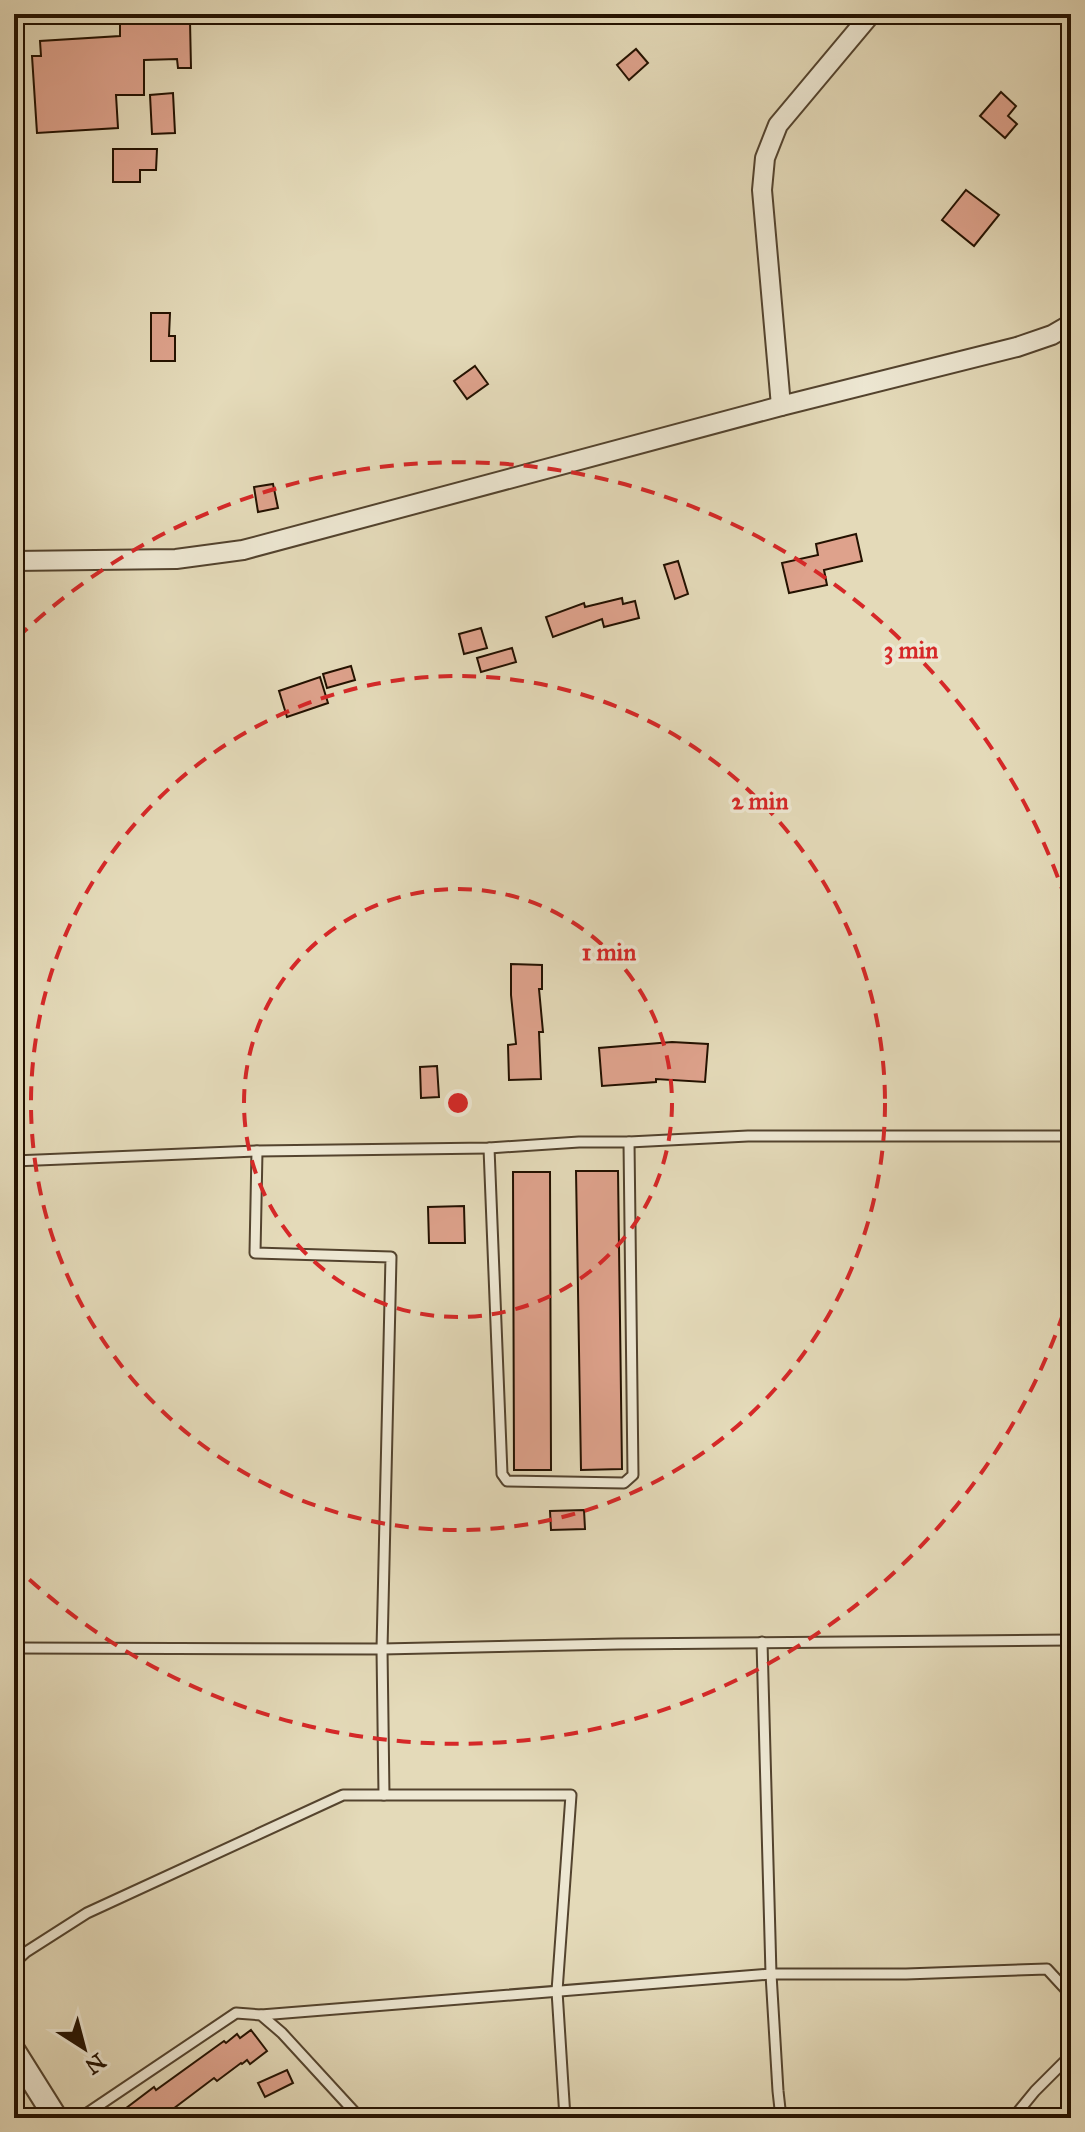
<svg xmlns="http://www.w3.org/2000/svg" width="1085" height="2132" viewBox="0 0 1085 2132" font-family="'IM FELL Great Primer',serif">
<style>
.building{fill:#dea28c;stroke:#231100;stroke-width:2}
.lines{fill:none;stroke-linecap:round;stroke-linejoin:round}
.service-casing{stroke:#53432e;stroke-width:13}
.minor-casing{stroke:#53432e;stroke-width:22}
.tertiary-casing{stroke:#53432e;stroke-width:26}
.service{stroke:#ede7d2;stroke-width:9}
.minor{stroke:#ede7d2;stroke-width:18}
.tertiary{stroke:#ede7d2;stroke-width:22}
.ring{fill:none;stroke:#d62828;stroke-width:4;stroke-dasharray:14 10}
.centre{fill:#d62828;stroke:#ede7d2;stroke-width:4}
.ring-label{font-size:24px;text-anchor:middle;font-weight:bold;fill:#d62828;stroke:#ede7d2;stroke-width:7;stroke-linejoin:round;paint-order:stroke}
</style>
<rect width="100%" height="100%" fill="#e4dab9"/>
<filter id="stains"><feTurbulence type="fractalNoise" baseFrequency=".0025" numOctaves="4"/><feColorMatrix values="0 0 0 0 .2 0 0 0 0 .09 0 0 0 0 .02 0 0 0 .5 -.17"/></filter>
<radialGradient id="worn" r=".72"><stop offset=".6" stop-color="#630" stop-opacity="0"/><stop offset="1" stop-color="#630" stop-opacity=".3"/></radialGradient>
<!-- building -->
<g class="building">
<polygon points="120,14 144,14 144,22 190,21 191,68 178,68 177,59 144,60 144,95 116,95 118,128 37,133 32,56 41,56 40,41 120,36"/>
<polygon points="636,49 648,63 629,80 617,65"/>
<polygon points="1001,92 1016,106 1008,116 1017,124 1005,138 980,116"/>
<polygon points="173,93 175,133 152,134 150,95"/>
<polygon points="113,149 157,149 156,170 140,170 140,182 113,182"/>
<polygon points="966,190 999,215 974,246 942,220"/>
<polygon points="151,313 170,313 169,336 175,336 175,361 151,361"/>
<polygon points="475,366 488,384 467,399 454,381"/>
<polygon points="273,484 278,508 258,512 254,487"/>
<polygon points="856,534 862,561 824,570 827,585 789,593 782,563 818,555 816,544"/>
<polygon points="678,561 688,594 675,599 664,565"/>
<polygon points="622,598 623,604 635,601 639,618 604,627 602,619 553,637 546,617 584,603 585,607"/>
<polygon points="481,628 487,648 464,654 459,634"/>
<polygon points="512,648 516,662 481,672 477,658"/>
<polygon points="351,666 355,680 327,688 323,674"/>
<polygon points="320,677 328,703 287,717 279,691"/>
<polygon points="511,964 542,965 542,989 539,989 543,1032 539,1032 541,1079 509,1080 508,1045 516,1044 511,995"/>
<polygon points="672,1042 708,1044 705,1082 656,1079 656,1082 602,1086 599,1048"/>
<polygon points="437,1066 439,1097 421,1098 420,1067"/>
<polygon points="576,1171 618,1171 622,1469 581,1470"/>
<polygon points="513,1172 550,1172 551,1470 514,1470"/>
<polygon points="464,1206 465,1243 429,1243 428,1207"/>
<polygon points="584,1510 585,1529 551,1530 550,1511"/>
<polygon points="251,2030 267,2051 250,2064 247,2060 242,2064 241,2063 217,2081 214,2078 161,2118 113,2118 154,2087 156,2090 224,2041 226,2043 237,2034 240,2038"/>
<polygon points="287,2070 293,2083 265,2097 258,2083"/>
</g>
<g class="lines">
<defs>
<g id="service">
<polyline points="489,1148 502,1474 507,1481 624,1483 633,1475 629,1142"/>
<polyline points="257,1151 255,1253 391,1257 382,1649 384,1795"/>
<polyline points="14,1161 257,1151 489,1148 579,1142 629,1142 748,1136 1071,1136"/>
<polyline points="762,1642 771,1974 778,2091 781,2118"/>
<polyline points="14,1648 382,1649 618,1644 1071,1640"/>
<polyline points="14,1963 26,1952 87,1913 343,1795 571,1795 557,1991 565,2118"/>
<polyline points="261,2015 771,1974 906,1974 1047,1969 1071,1995"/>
<polyline points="80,2118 236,2013 261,2015 282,2033 360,2118"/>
<polyline points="1013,2118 1035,2091 1071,2055"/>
</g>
<g id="minor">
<polyline points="781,406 762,190 765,158 778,125 871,14"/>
<polyline points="14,561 176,559 243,550 781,406 1017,347 1052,335 1071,324"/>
</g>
<polyline id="tertiary" points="14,2051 56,2118"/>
</defs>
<!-- service casing -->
<use href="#service" class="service-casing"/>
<!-- minor casing -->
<use href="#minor" class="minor-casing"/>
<!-- tertiary casing -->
<use href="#tertiary" class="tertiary-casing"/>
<!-- service -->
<use href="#service" class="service"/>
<!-- minor -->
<use href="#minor" class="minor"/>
<!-- tertiary -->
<use href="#tertiary" class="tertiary"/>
</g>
<!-- distance rings -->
<g class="ring">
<circle cx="458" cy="1103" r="214"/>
<circle cx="458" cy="1103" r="427"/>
<path d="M1071 1290A641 641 0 0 1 17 1568M17 638A641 641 0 0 1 1071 916"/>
</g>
<circle cx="458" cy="1103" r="12" class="centre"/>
<g class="ring-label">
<text x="911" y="658">3 min</text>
<text x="760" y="809">2 min</text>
<text x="609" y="960">1 min</text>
</g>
<!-- margin -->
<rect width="1085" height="2132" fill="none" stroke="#e4dab9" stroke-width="48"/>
<rect x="16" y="16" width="1053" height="2100" fill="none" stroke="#231100" stroke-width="4"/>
<rect x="24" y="24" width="1037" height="2084" fill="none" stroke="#231100" stroke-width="2"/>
<!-- north arrow -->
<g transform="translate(84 2048) rotate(144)" stroke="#ede7d2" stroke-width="6" paint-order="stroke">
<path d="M0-6L14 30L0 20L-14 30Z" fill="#231100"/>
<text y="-12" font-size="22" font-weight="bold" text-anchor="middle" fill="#231100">N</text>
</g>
<rect width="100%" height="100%" filter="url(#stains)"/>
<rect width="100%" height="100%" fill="url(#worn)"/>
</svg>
